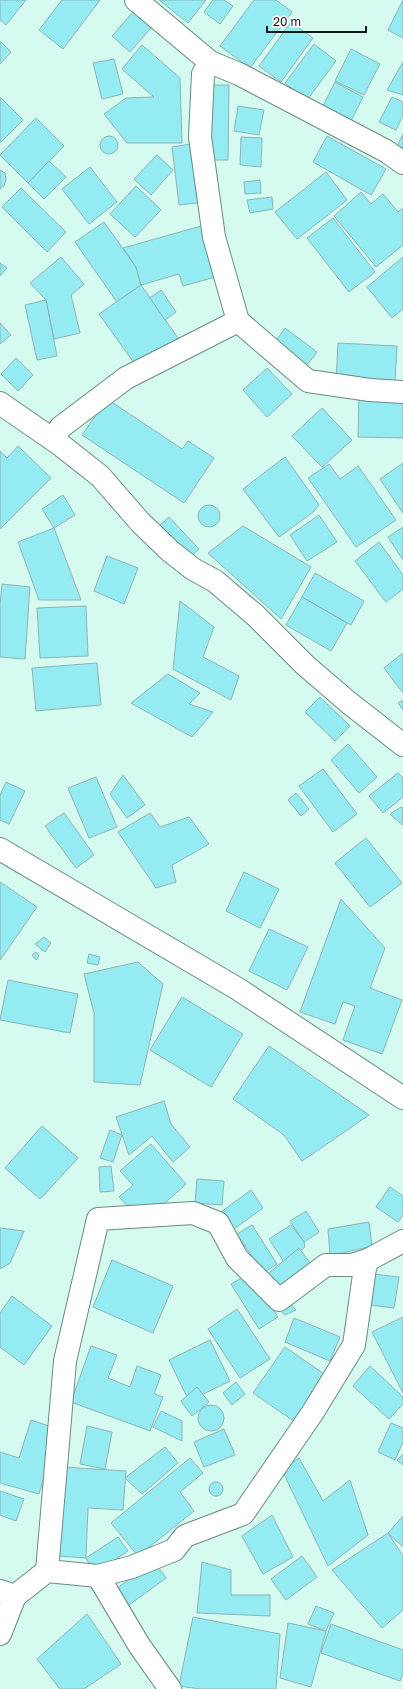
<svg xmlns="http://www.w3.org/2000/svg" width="403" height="1689" viewBox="0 0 403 1689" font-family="'Golos Text',sans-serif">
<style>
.building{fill:#95ebf2;stroke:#8fb4b7}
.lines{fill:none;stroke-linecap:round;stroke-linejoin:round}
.street-casing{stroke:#6a8c83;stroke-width:24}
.secondary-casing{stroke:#6a8c83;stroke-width:24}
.street{stroke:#fff;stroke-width:22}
.secondary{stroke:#fff;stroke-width:22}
</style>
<rect width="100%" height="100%" fill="#d5faf0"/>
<!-- building -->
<g class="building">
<polygon points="0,0 26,0 6,25 0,20"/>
<polygon points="62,0 100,0 63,49 39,30"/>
<polygon points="159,0 206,0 188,23"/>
<polygon points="213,0 224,0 233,6 220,24 204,12"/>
<polygon points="254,0 276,0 292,12 250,68 220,46"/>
<polygon points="403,0 403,38 388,30"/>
<polygon points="133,12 151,28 130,52 112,36"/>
<polygon points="291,22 313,38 281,82 259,66"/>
<polygon points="0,41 11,52 0,64"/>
<polygon points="314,44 336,61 307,100 285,83"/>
<polygon points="142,45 180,78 182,143 127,143 104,114 126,98 154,97 122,69"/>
<polygon points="351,49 380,64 364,95 335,81"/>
<polygon points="114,59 123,94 102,99 93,63"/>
<polygon points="403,62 403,95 387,90"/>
<polygon points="335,82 363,97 347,129 319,114"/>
<polygon points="212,85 229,85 228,160 211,160"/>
<polygon points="0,97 23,120 0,143"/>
<polygon points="392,97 403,102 403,115 396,130 379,122"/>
<polygon points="238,106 264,110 259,135 234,131"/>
<polygon points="36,118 64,146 28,183 0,155"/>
<polygon points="403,134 403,155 395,151"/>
<circle cx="109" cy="145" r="9"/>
<polygon points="327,136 386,169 371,195 313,162"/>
<polygon points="241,137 262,138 261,167 240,165"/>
<polygon points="197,143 205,202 179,205 172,147"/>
<polygon points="157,155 173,170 151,195 134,179"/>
<polygon points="49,161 66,177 44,199 28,183"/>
<polygon points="90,167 117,202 89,224 62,189"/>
<polygon points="0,170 5,173 6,180 4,186 0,189"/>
<polygon points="326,172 347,200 297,239 275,212"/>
<polygon points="260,180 261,193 245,194 244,182"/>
<polygon points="136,186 161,210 135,237 110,214"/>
<polygon points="21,188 66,232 47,252 2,207"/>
<polygon points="361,192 371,204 383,194 398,212 403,208 403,245 376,267 334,216"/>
<polygon points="272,197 273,209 250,213 247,200"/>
<polygon points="333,218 375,272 349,292 307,238"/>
<polygon points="104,222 136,267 141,285 117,302 75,242"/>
<polygon points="205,225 219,276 183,286 179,274 141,285 136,267 123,248"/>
<polygon points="61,257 84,284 71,295 80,333 54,339 46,300 30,283"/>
<polygon points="403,257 403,309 392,318 367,287"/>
<polygon points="0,263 7,268 0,276"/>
<polygon points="141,285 178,338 137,367 99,314"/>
<polygon points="161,290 176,312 165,320 150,298"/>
<polygon points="46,300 57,356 37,360 25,305"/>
<polygon points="0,323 11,335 0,344"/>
<polygon points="285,328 317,352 304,369 273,345"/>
<polygon points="338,343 397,346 395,383 336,380"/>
<polygon points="16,358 33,375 18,391 1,374"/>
<polygon points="267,368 292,394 267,417 243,390"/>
<polygon points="359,396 403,396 403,438 358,437"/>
<polygon points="107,399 182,449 188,441 214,458 184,503 82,435"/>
<polygon points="322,408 352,440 322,467 292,436"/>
<polygon points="18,446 51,478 0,529 0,451 7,458"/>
<polygon points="285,457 319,505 313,512 279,537 243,489"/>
<polygon points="403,463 403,513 380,479"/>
<polygon points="329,464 340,479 358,466 396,520 356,547 308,478"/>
<polygon points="63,495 75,515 54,528 42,509"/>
<circle cx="209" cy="516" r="11"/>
<polygon points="319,515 337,542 307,561 290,535"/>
<polygon points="169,517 199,549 188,559 158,527"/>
<polygon points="243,526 311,567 281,619 208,553"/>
<polygon points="403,527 403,560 388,537"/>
<polygon points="54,528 81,600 39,600 18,542"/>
<polygon points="379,542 403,575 403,589 386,602 355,561"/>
<polygon points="107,556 138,568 124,604 94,591"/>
<polygon points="315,573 364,601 351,625 302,597"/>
<polygon points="2,584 30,587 25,659 0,657 0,605"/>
<polygon points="302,597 347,623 331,651 286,625"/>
<polygon points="180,601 214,627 203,657 239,676 231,700 173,669"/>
<polygon points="86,606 88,656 40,658 37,608"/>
<polygon points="403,653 403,693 384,668"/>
<polygon points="97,663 101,705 36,711 32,668"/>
<polygon points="168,674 200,693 189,704 213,712 192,737 131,703"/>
<polygon points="320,697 350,726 335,741 305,712"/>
<polygon points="403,700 403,710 398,703"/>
<polygon points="348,744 377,777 359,793 331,760"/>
<polygon points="323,769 357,814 333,832 299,786"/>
<polygon points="398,773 403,778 403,797 383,813 369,796"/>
<polygon points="123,775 145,805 127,818 110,794"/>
<polygon points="96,777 117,827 89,838 68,788"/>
<polygon points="6,782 25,791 9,824 0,820 0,795"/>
<polygon points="296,793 309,809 301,816 288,800"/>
<polygon points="401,807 403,808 402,825 390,814"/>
<polygon points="64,813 94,855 76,868 45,826"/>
<polygon points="150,813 160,827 189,817 209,844 172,865 176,882 156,888 118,832"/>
<polygon points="366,838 402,883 370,907 335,863"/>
<polygon points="244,872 279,889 260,928 226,911"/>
<polygon points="0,882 37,907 0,960"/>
<polygon points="341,899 385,948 370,988 402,1000 382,1054 343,1040 355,1006 343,1002 335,1024 300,1012"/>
<polygon points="269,929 308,947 287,990 249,971"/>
<polygon points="44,937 51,943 45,952 35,944"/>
<polygon points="36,952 39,956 36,960 32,955"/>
<polygon points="89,954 100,957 98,965 87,963"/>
<polygon points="138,962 163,984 140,1085 94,1082 94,1013 84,974"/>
<polygon points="8,980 78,994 70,1033 0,1020"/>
<polygon points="182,997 243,1034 211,1087 150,1050"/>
<polygon points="269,1046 369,1115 302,1161 284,1135 233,1099"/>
<polygon points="164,1101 171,1124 190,1147 173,1162 152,1136 129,1155 116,1117"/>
<polygon points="42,1126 78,1158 40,1199 5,1168"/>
<polygon points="110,1130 122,1135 113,1162 100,1158"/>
<polygon points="151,1144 186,1184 156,1211 132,1211 119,1197 133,1185 120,1171"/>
<polygon points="111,1166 114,1191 100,1192 99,1167"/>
<polygon points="197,1179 224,1181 222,1205 195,1203"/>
<polygon points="390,1187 403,1196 403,1215 398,1222 376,1207"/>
<polygon points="251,1190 263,1208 234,1229 221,1212"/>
<polygon points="306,1211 319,1232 304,1242 290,1221"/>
<polygon points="369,1222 372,1246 330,1256 328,1229"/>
<polygon points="252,1225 277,1264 263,1273 237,1234"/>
<polygon points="291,1225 304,1242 305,1247 284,1262 269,1239"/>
<polygon points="0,1228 24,1231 10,1263 0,1269"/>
<polygon points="299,1248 313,1267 280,1291 264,1277"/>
<polygon points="112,1260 173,1286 153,1333 93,1307"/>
<polygon points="250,1273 278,1317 259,1329 231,1284"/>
<polygon points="373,1274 399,1277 394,1308 369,1305"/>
<polygon points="12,1296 52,1326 24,1365 0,1347 0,1313"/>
<polygon points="288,1301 296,1310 285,1315 279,1309"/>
<polygon points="237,1309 270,1359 240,1378 208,1329"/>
<polygon points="403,1317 403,1393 372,1332"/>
<polygon points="294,1318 340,1337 330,1361 285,1342"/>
<polygon points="210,1340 230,1381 189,1401 169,1360"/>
<polygon points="91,1346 117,1355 108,1378 130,1387 137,1366 161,1375 154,1394 163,1397 150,1431 71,1402"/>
<polygon points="285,1347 327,1376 295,1422 253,1393"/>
<polygon points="370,1366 403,1397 403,1404 389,1419 353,1386"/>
<polygon points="236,1382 245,1394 232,1405 223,1393"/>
<polygon points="197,1387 209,1402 192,1416 181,1401"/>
<circle cx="211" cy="1418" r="13"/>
<polygon points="161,1411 182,1421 182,1441 153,1427"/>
<polygon points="31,1420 58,1429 39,1494 0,1483 0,1452 19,1458"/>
<polygon points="391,1423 403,1428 403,1442 395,1460 378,1452"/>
<polygon points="87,1426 112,1432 105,1469 80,1464"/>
<polygon points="224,1429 235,1455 204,1467 194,1442"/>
<polygon points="165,1447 178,1463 142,1494 125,1478"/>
<polygon points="403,1454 403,1465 397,1460"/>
<polygon points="190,1458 203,1473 180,1492 194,1511 138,1556 111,1523"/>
<polygon points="299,1458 323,1501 350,1480 368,1535 328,1566 282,1470"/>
<polygon points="63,1467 126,1471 123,1510 88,1508 86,1558 58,1556"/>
<circle cx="216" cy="1489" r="7"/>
<polygon points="0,1491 24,1499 16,1521 0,1515"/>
<polygon points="272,1515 293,1557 263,1574 242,1536"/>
<polygon points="403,1516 403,1547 388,1533"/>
<polygon points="388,1533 403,1556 403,1610 382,1628 332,1570"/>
<polygon points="118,1537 128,1551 113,1561 91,1567 86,1558"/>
<polygon points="302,1556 317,1577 286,1600 271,1579"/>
<polygon points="154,1561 166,1578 129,1605 116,1589"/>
<polygon points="202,1562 231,1570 231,1595 270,1595 270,1616 197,1613"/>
<polygon points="316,1606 334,1613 326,1631 308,1624"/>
<polygon points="87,1614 121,1664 84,1689 60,1689 37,1659"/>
<polygon points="193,1617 280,1634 276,1689 200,1689 179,1686"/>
<polygon points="288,1623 326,1631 311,1687 280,1678"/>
<polygon points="331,1624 403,1650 403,1673 400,1681 321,1653"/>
</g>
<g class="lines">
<defs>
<g id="street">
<polyline points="136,0 210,62 239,74 386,151 403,163"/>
<polyline points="210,62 203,74 200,137 214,237 238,321 308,381 370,390 403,392"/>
<polyline points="0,403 62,446 100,476 140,522 170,551 193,569 215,581 255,615 305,665 348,702 403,745"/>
<polyline points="52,439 61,427 126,378 238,321"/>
<polyline points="47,1571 65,1361 98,1219 193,1213 218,1223 237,1258 279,1300 326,1265 352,1265 368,1260"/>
<polyline points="98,1576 139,1645 170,1689"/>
<polyline points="0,1591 15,1596 47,1571 98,1576 132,1567 174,1550 185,1536 243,1514 313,1412 354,1345 365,1268 368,1260 403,1241"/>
<polyline points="0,1634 15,1596"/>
</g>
<polyline id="secondary" points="0,849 238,989 403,1098"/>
</defs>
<!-- street casing -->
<use href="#street" class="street-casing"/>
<!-- secondary casing -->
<use href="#secondary" class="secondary-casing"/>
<!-- street -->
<use href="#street" class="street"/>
<!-- secondary -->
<use href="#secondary" class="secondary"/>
</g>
<!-- scale -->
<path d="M267 26v6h99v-6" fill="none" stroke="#0e1b18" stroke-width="2"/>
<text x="273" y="26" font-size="12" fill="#0e1b18" stroke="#ffffff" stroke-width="3" paint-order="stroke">20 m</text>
</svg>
